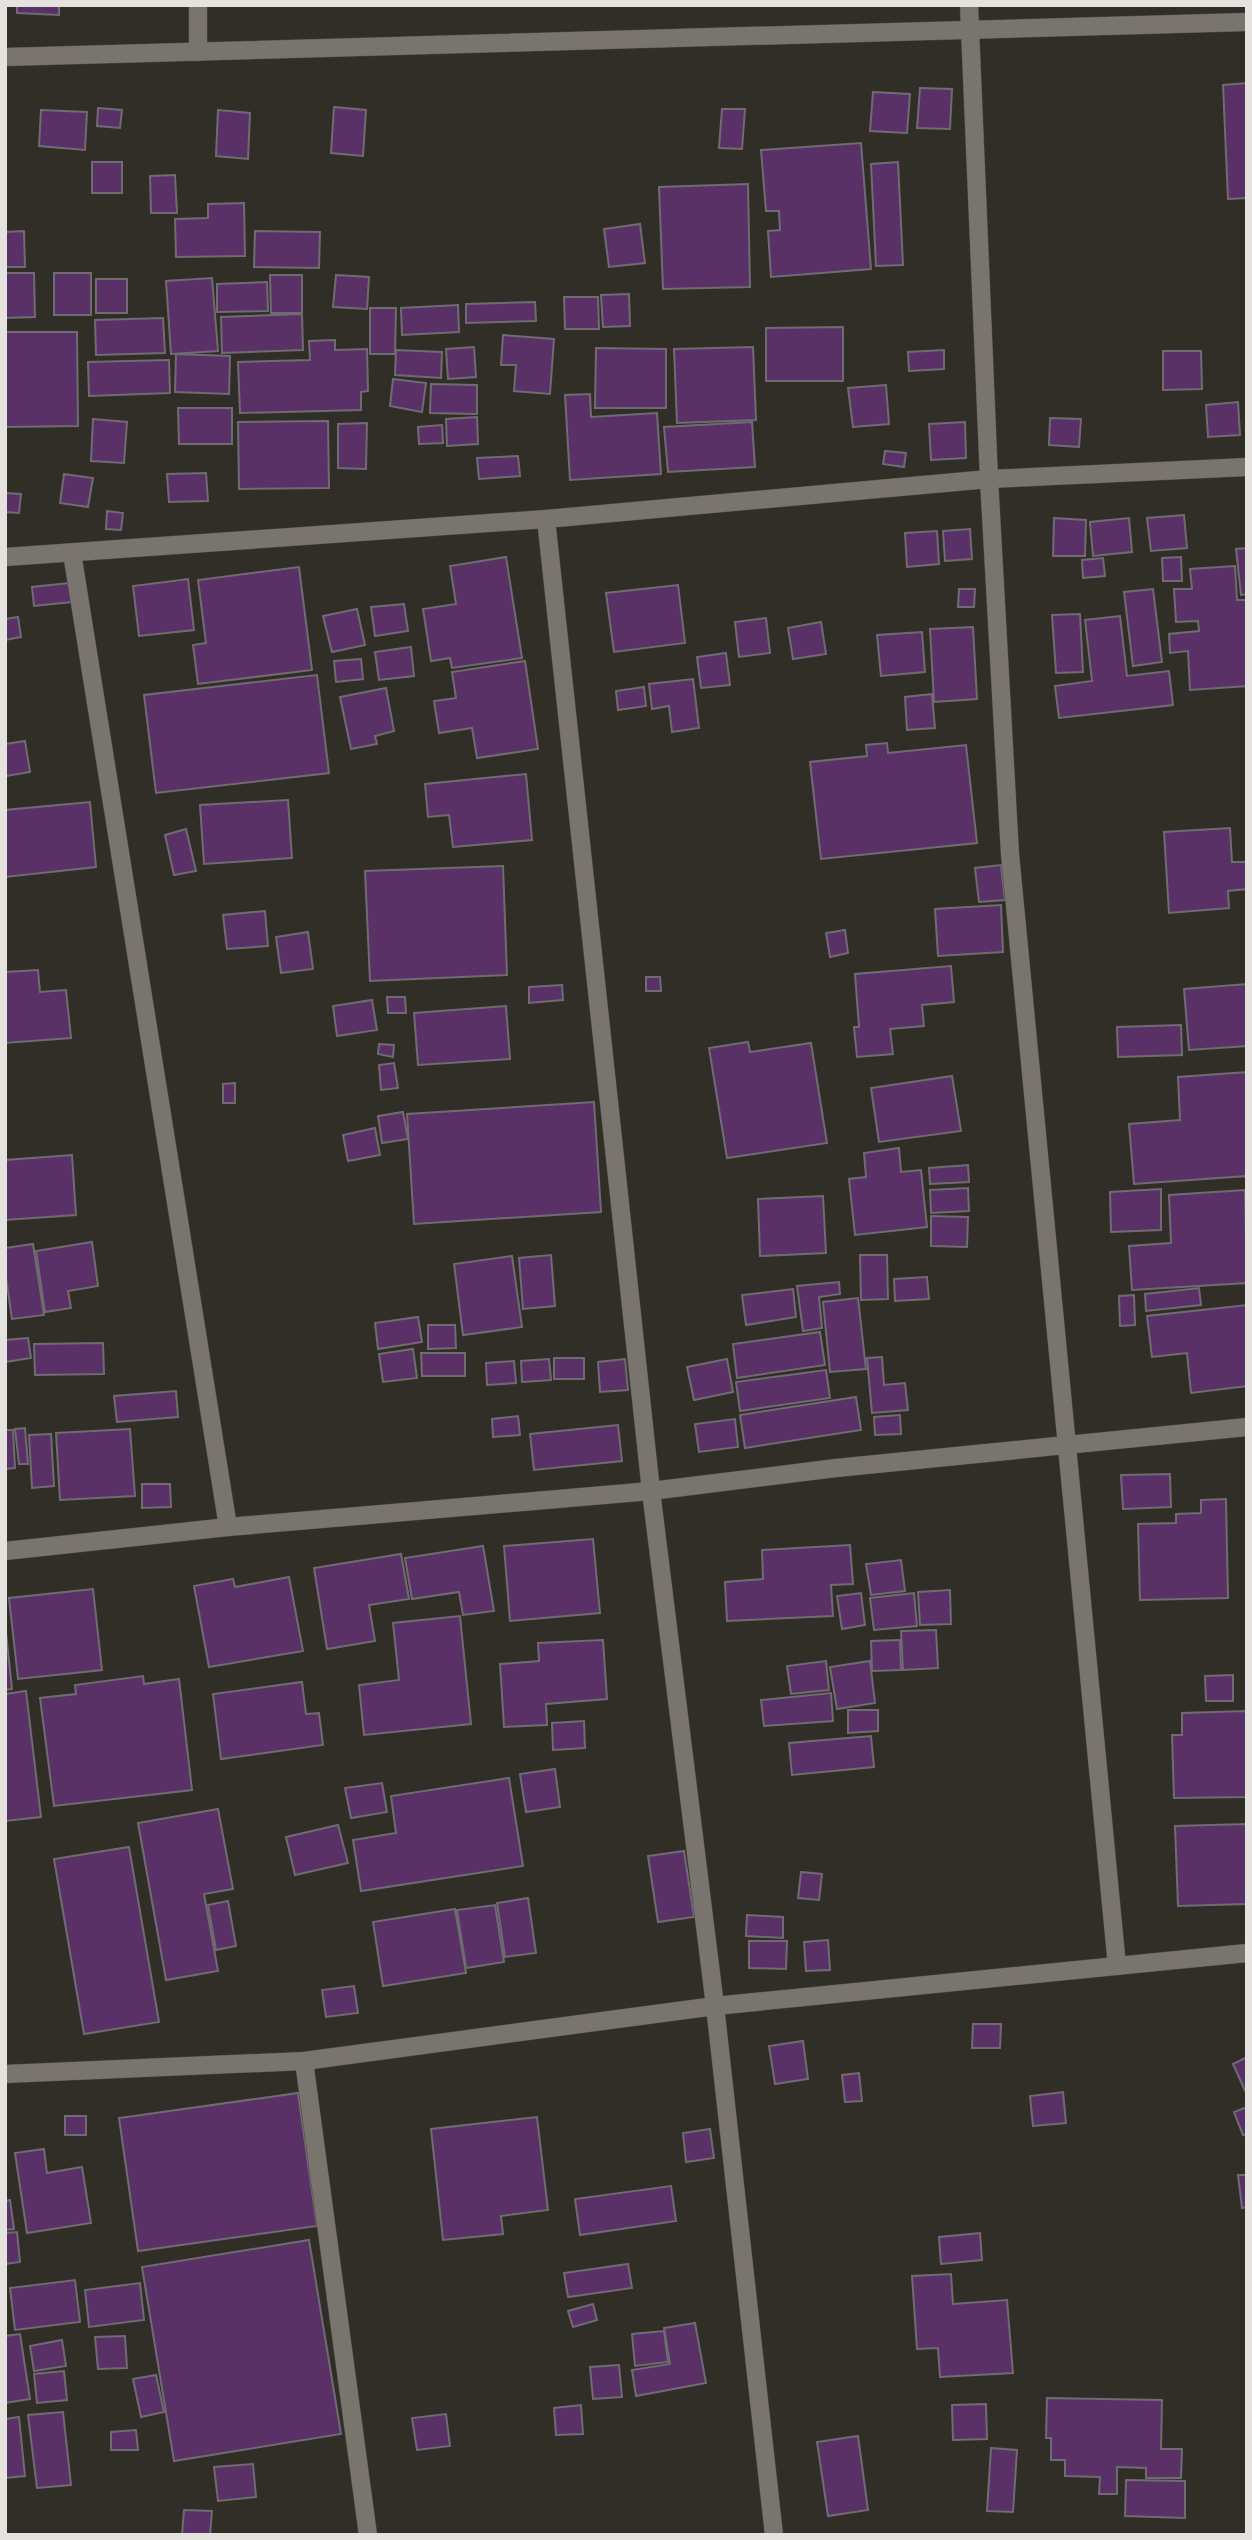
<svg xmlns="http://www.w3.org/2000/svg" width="1252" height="2540" viewBox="0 0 1252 2540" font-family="Karla,sans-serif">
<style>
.building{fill:#5a3167;stroke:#706b72;stroke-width:2}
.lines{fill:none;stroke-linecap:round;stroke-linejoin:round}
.street-casing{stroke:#4e4b46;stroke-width:19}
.street{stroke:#79756e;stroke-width:18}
</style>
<rect width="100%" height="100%" fill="#312e28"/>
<!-- building -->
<g class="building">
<polygon points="17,5 59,5 59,15 17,13"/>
<polygon points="1247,83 1247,198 1228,199 1223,85"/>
<polygon points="920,88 952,89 950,129 917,128"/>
<polygon points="873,92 910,94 907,133 870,131"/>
<polygon points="334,107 366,110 363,156 331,153"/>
<polygon points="98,108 122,110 120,128 97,126"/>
<polygon points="722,109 745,109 742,149 719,148"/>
<polygon points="41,110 87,112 85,150 39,146"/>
<polygon points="218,110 250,113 248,159 216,156"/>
<polygon points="861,143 871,269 771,277 768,231 780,230 779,211 766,211 761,150"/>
<rect x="92" y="162" width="30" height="31"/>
<polygon points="898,162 903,265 876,266 871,164"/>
<polygon points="175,175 177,213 151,213 150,176"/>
<polygon points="748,184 750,287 663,289 659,187"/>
<polygon points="244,203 245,256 176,257 175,219 208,218 208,204"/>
<polygon points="640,224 645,263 609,267 604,229"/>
<polygon points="24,231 25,267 5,267 5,232"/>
<polygon points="255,231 320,232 319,268 254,267"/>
<polygon points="5,273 34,273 35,317 5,318"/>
<rect x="54" y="273" width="37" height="42"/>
<polygon points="270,275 302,275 302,313 271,313"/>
<polygon points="336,275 369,277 367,309 333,307"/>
<polygon points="212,278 218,351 171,354 166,281"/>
<rect x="96" y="279" width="31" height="34"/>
<polygon points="267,282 268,311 217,312 217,284"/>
<polygon points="629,294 630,326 603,327 601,295"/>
<polygon points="564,297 598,297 599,329 565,329"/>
<polygon points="535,302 536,321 466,323 466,304"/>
<polygon points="458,305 459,332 402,335 401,308"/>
<polygon points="370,308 396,308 395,354 370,354"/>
<polygon points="302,314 303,350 222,353 221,317"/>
<polygon points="163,318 165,353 96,355 95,320"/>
<polygon points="843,327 843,381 766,381 766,328"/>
<polygon points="5,332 77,332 78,426 5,427"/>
<polygon points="503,335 554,339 550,394 514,391 516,365 501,365"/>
<polygon points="335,340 335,350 367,349 368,391 361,392 361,410 240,413 238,362 310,360 309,341"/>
<polygon points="474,347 476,377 448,379 446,349"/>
<polygon points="753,347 756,420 677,423 674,349"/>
<polygon points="596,348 666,349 666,408 595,408"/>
<polygon points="396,350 442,352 441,378 395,375"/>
<polygon points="944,350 944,369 909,371 908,352"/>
<polygon points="1163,351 1201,351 1202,389 1163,390"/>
<polygon points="176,354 230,356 229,394 175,392"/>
<polygon points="169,360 170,393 89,396 88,362"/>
<polygon points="393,379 426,383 422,412 390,406"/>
<polygon points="431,384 477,385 477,414 430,413"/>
<polygon points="886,385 889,424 853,427 848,388"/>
<polygon points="590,394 591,417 657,413 661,474 570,480 565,395"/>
<polygon points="1238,402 1240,435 1208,437 1206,405"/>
<polygon points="178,408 232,408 232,444 179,444"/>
<polygon points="477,417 478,444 447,446 446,419"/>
<polygon points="1050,418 1081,419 1079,447 1049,445"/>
<polygon points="93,419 127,422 124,463 91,461"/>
<polygon points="328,421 329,488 239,489 238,422"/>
<polygon points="752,422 755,467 668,472 664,427"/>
<polygon points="965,422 966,458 931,460 929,424"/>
<polygon points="367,423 366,469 338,468 338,424"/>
<polygon points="442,425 443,443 419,444 418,427"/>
<polygon points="885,451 906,453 904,467 883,464"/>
<polygon points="518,456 520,476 479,479 477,458"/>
<polygon points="206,473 208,501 169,502 167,474"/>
<polygon points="64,474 93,478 88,507 60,503"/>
<polygon points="5,493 21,494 19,513 5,512"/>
<polygon points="107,511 123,513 121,530 106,529"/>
<polygon points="1184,515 1187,548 1151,551 1147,518"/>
<polygon points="1054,518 1086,520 1085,556 1053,556"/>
<polygon points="1129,518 1132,552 1093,556 1090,522"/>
<polygon points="970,529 972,559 945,561 943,531"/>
<polygon points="937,531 939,564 907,567 905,533"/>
<polygon points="1247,548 1247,594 1241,595 1236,549"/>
<polygon points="506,557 522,658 452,668 450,658 431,661 423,609 456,604 450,566"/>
<polygon points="1181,557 1182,581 1163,581 1162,558"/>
<polygon points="1103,558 1105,576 1083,578 1082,560"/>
<polygon points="1235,566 1237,600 1247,600 1247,686 1190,690 1188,651 1170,653 1169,634 1199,631 1198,621 1176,622 1174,589 1192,589 1190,569"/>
<polygon points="299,567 312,670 198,684 193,645 206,643 198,580"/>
<polygon points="188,579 194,630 139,636 133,586"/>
<polygon points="69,583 72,602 34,606 32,587"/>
<polygon points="678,585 685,643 614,652 606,593"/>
<polygon points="959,589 975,589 974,607 958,607"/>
<polygon points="1153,589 1162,662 1133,666 1124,592"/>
<polygon points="404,604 408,631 375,636 371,607"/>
<polygon points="357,609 365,645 332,652 323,616"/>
<polygon points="1080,614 1083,672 1056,673 1052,615"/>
<polygon points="1120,616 1127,676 1169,671 1173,705 1059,718 1055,686 1092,681 1085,620"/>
<polygon points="18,617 21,637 5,640 5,619"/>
<polygon points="766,618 770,653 739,657 735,622"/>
<polygon points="821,622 826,654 793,659 788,628"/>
<polygon points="973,627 977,699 934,702 930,629"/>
<polygon points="922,632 925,672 881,676 877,635"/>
<polygon points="411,647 414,676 379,680 375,652"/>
<polygon points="726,653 730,685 701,688 697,657"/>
<polygon points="361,659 363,679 336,682 334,661"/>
<polygon points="525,661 538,749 477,758 472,728 439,733 434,701 456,698 452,672"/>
<polygon points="317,675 329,773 156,793 144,695"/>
<polygon points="693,679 699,728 672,732 669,706 652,709 649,684"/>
<polygon points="644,687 646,706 618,710 616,691"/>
<polygon points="386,688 394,731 375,736 377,744 351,749 340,697"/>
<polygon points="932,694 935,728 907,730 905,697"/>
<polygon points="25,741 30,772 6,776 5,744"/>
<polygon points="887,743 888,753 966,745 977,843 821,859 810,762 867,756 866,745"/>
<polygon points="526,774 532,840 453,847 449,815 428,817 425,784"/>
<polygon points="288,800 292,858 204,864 200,805"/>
<polygon points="90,802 96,867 5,877 5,810"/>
<polygon points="1230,828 1232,862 1247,862 1247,889 1228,891 1229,908 1169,913 1164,832"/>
<polygon points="186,829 196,871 174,875 165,835"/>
<polygon points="1001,865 1005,900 979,902 975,868"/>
<polygon points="503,866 507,975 370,981 365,871"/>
<polygon points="1001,905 1003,952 938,956 935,909"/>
<polygon points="265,911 268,946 227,949 223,915"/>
<polygon points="845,930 848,953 830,957 826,933"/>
<polygon points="308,932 313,969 281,973 276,937"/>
<polygon points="951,966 954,1002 922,1005 924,1026 890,1029 893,1054 857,1057 854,1027 859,1027 855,974"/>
<polygon points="38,970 40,992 66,990 71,1038 5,1043 5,972"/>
<polygon points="646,977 660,977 661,991 646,991"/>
<polygon points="1247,984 1247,1046 1189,1050 1184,989"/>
<polygon points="562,985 563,1000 529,1003 529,987"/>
<polygon points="387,997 405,997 406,1013 388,1013"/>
<polygon points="372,1000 377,1030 337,1036 333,1006"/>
<polygon points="506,1006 510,1059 418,1065 414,1013"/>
<polygon points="1181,1025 1182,1055 1118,1057 1117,1027"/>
<polygon points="748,1042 750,1052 811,1043 827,1143 727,1158 709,1048"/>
<polygon points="379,1044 394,1045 393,1057 378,1054"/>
<polygon points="394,1063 398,1088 381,1090 379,1065"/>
<polygon points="1247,1072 1247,1176 1134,1184 1129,1124 1180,1120 1178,1077"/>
<polygon points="952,1076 961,1131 879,1142 871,1088"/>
<polygon points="235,1083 235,1103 223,1103 223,1084"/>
<polygon points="594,1102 601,1212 414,1224 407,1114"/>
<polygon points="403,1112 408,1139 382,1143 378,1116"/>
<polygon points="375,1128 380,1155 348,1161 343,1135"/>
<polygon points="899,1148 901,1172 921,1170 927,1227 855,1235 849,1179 866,1177 864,1153"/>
<polygon points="72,1155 76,1215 5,1220 5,1160"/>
<polygon points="968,1165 969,1182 930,1184 929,1168"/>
<polygon points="968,1188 969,1211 931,1213 930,1190"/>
<polygon points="1161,1189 1161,1230 1111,1232 1110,1192"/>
<polygon points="1245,1190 1247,1283 1132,1290 1129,1246 1171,1243 1169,1195"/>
<polygon points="823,1196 826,1253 760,1256 758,1199"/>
<polygon points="931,1216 968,1217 967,1247 931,1246"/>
<polygon points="92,1242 98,1286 68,1291 71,1308 45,1312 36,1251"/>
<polygon points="33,1244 44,1315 12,1319 5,1271 5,1248"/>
<polygon points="551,1255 555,1306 523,1309 519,1258"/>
<polygon points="860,1255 887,1255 888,1299 861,1300"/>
<polygon points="512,1256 522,1327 463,1335 454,1264"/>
<polygon points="927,1277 929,1299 895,1301 894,1279"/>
<polygon points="839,1282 840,1294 819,1297 822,1328 803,1331 797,1286"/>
<polygon points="1199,1288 1201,1305 1146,1311 1145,1294"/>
<polygon points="793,1289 796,1317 746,1325 742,1295"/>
<polygon points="1134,1295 1135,1325 1120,1326 1119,1296"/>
<polygon points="858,1298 866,1369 830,1372 823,1302"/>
<polygon points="1247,1305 1247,1386 1191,1393 1187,1353 1152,1357 1147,1316"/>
<polygon points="418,1317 422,1342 378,1349 375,1323"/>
<polygon points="428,1325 455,1325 456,1348 428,1349"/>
<polygon points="820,1332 825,1365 737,1378 733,1344"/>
<polygon points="28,1338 31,1358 5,1362 5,1340"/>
<polygon points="103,1343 104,1374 35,1375 34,1344"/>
<polygon points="413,1349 417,1378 383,1382 379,1354"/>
<polygon points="421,1353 465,1353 465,1376 422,1376"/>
<polygon points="882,1357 884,1385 905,1383 908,1410 872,1413 867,1358"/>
<rect x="554" y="1358" width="30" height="21"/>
<polygon points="549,1359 551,1380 522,1382 521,1361"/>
<polygon points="625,1359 628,1390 600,1392 598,1362"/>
<polygon points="727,1359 733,1392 694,1400 687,1367"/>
<polygon points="514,1361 516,1383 487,1385 486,1363"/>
<polygon points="826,1370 830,1398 740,1411 736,1382"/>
<polygon points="176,1391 178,1417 117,1422 114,1396"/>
<polygon points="856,1397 861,1430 745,1448 740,1415"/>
<polygon points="900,1415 901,1434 875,1435 874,1417"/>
<polygon points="518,1416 520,1435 493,1437 492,1419"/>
<polygon points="735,1419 738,1447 699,1452 695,1424"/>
<polygon points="618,1425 622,1461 534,1470 530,1434"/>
<polygon points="25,1428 28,1464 19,1464 15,1429"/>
<polygon points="130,1429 135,1496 60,1500 56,1433"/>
<polygon points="5,1430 13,1430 15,1468 5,1469"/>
<polygon points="51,1434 54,1486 32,1488 29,1435"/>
<polygon points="1170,1474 1171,1507 1123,1509 1121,1475"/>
<polygon points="142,1484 170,1484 171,1507 142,1508"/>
<polygon points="1226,1499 1228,1598 1140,1600 1138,1524 1176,1523 1176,1514 1201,1513 1201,1500"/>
<polygon points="593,1539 600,1613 510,1621 504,1546"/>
<polygon points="850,1545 853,1584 831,1585 833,1616 727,1621 725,1582 763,1579 762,1550"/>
<polygon points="483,1546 494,1611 463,1615 459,1592 412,1599 405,1558"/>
<polygon points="401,1554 409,1599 369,1605 375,1641 327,1649 314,1568"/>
<polygon points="901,1560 905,1591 871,1595 866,1564"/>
<polygon points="289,1577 303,1651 209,1667 194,1586 233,1579 235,1587"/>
<polygon points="93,1589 102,1670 18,1679 9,1598"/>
<polygon points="950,1590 951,1624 920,1625 918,1592"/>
<polygon points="861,1593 865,1625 842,1629 837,1596"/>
<polygon points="914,1593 917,1626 874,1630 870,1598"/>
<polygon points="460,1616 471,1724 364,1735 359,1685 399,1680 393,1623"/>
<polygon points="5,1623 12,1689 5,1690"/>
<polygon points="936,1630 938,1668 903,1670 901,1631"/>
<polygon points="603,1640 607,1699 546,1704 547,1725 504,1727 500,1664 539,1661 538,1643"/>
<polygon points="900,1640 901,1670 872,1671 871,1641"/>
<polygon points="826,1661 829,1690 791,1694 787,1666"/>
<polygon points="870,1661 875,1703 837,1709 830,1667"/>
<polygon points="1233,1675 1233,1701 1206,1701 1205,1676"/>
<polygon points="143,1676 144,1684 179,1679 192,1790 54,1806 40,1698 76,1694 75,1685"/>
<polygon points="302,1682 306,1714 319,1713 323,1745 221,1759 213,1694"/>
<polygon points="26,1691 41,1817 5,1821 5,1694"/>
<polygon points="831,1693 833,1721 764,1726 761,1700"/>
<polygon points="848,1710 878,1710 878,1731 848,1733"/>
<polygon points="1247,1711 1247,1797 1174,1798 1172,1735 1182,1735 1182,1713"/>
<polygon points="584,1721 585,1748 553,1750 552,1723"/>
<polygon points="871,1736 874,1767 792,1775 789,1743"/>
<polygon points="555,1769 560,1807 526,1812 520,1774"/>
<polygon points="509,1778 523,1866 361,1891 353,1840 396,1833 391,1796"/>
<polygon points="382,1783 387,1812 351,1818 345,1788"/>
<polygon points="218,1809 233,1889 204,1894 218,1971 166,1980 138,1823"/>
<polygon points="1247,1824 1247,1904 1178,1906 1175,1826"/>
<polygon points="338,1825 348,1863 295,1875 286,1837"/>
<polygon points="129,1847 159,2022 84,2034 54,1859"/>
<polygon points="684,1851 694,1917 658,1922 648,1856"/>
<polygon points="801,1872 822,1874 819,1900 798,1898"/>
<polygon points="528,1898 536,1953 505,1957 497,1903"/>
<polygon points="228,1901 236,1946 216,1950 208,1905"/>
<polygon points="495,1905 504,1962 466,1968 457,1910"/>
<polygon points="455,1909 466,1973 383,1986 373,1922"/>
<polygon points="747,1915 783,1917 783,1938 746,1936"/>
<polygon points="828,1940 830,1970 806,1971 804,1942"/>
<polygon points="749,1941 787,1941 786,1969 749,1968"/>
<polygon points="354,1986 358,2013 326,2017 322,1990"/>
<polygon points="973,2024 1001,2024 1000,2048 972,2048"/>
<polygon points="803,2041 808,2079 775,2084 769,2046"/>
<polygon points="1247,2057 1247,2095 1233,2064"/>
<polygon points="859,2073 862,2101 845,2102 842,2075"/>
<polygon points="1063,2092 1066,2123 1033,2126 1030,2096"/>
<polygon points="298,2093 317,2226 138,2251 119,2118"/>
<polygon points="1247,2107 1247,2134 1243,2135 1234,2112"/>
<rect x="65" y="2116" width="21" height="19"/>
<polygon points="537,2117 548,2210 501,2216 503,2234 443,2240 431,2129"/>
<polygon points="710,2129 714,2158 686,2162 683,2133"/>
<polygon points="44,2149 47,2173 82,2167 91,2223 27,2233 15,2153"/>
<polygon points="1238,2175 1247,2175 1247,2207 1242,2208"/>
<polygon points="671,2186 676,2221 580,2235 575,2199"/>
<polygon points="10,2200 14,2229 5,2230 5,2201"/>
<polygon points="17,2232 20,2262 5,2264 5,2233"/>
<polygon points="980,2233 982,2260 941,2264 939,2237"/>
<polygon points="309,2240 341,2434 174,2461 142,2267"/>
<polygon points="628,2264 632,2288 568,2297 564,2273"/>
<polygon points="951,2274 953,2304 1007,2300 1013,2373 940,2377 938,2348 917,2349 912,2276"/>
<polygon points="75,2280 80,2322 15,2330 10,2288"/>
<polygon points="140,2283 144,2320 89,2327 85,2290"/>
<polygon points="593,2304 597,2320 573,2327 568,2311"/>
<polygon points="695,2323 706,2383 636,2396 632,2370 670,2364 664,2328"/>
<polygon points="664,2331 668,2362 635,2366 632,2334"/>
<polygon points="20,2334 30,2399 5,2403 5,2336"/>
<polygon points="125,2336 127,2368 98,2369 95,2337"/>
<polygon points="62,2340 66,2366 34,2371 30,2346"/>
<polygon points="619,2365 622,2397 593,2399 590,2367"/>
<polygon points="64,2371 67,2400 37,2403 34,2374"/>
<polygon points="156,2375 164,2412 141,2417 133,2379"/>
<polygon points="1047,2398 1162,2400 1161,2449 1182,2449 1181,2478 1146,2478 1146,2468 1117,2467 1117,2494 1099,2494 1100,2477 1065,2476 1065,2460 1051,2460 1051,2438 1046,2438"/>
<polygon points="986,2404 987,2439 953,2440 952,2405"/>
<polygon points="581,2405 583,2434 556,2435 554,2408"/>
<polygon points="63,2412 71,2485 37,2488 28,2415"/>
<polygon points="446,2414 450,2446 417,2450 412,2418"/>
<polygon points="19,2417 25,2476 5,2478 5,2419"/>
<polygon points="136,2430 138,2450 111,2450 111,2432"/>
<polygon points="858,2436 868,2510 828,2516 817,2442"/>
<polygon points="991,2448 1017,2450 1013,2512 987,2511"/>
<polygon points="253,2464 256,2497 218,2501 214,2467"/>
<polygon points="1126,2480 1185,2481 1185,2518 1125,2516"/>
<polygon points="184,2510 212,2511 210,2535 182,2535"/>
</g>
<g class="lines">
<defs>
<g id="street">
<polyline points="969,5 989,479 1010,854 1117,1966"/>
<polyline points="198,52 198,5"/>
<polyline points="5,57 1247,22"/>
<polyline points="546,519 651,1491 715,2006 774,2535"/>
<polyline points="72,553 228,1527"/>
<polyline points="5,557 546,519 989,479 1247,467"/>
<polyline points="5,1551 228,1527 651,1491 836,1468 1247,1427"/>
<polyline points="304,2061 368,2535"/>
<polyline points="5,2074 304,2061 715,2006 1247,1953"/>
</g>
</defs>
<!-- street casing -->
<use href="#street" class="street-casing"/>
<!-- street -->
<use href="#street" class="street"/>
</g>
<!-- border -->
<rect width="1252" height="2540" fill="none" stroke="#e5e3df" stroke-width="14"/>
</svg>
